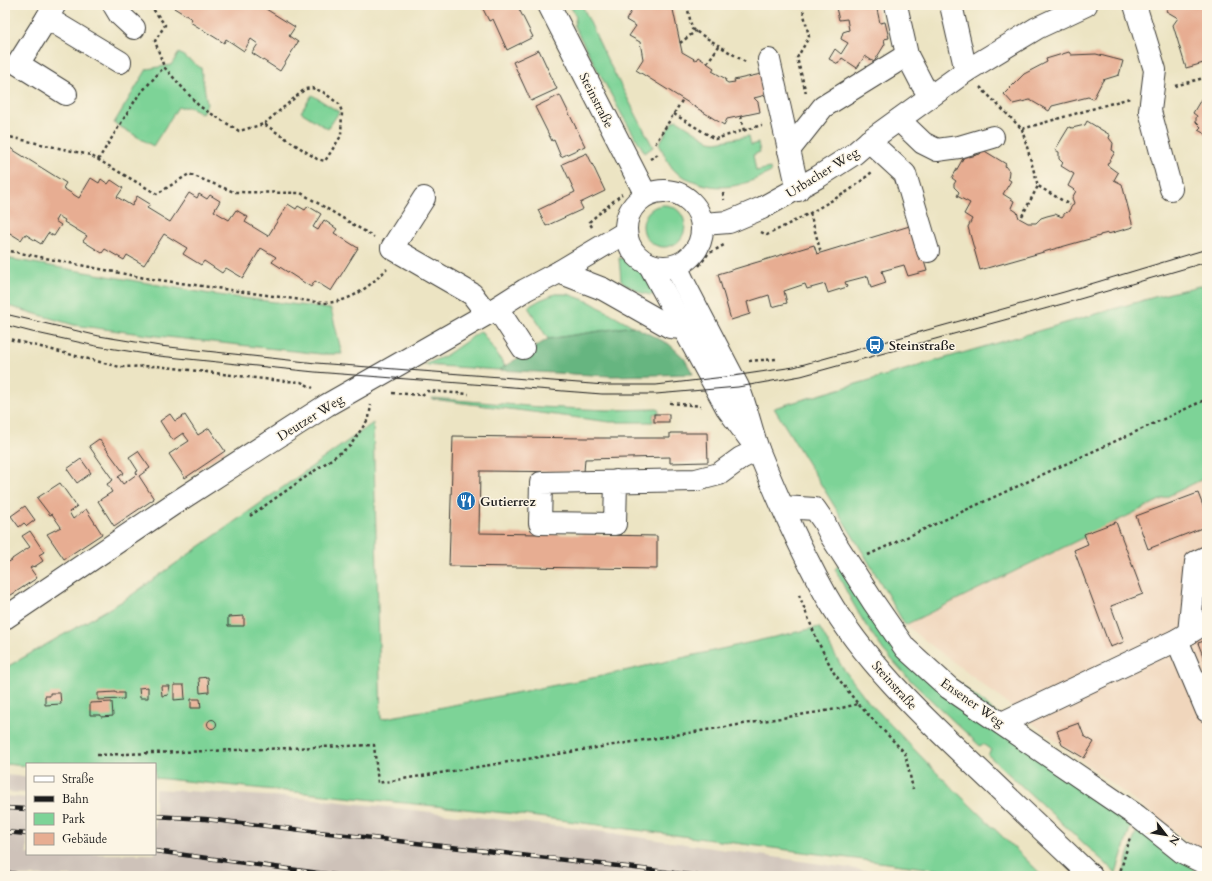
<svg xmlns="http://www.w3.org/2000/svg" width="1212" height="881" viewBox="0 0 1212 881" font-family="Cardo,serif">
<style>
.built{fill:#f0d6bc}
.industrial{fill:#cec2b9}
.green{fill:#7dd397;stroke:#4c785a}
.forest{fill:#66b580;stroke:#41684e}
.building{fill:#e7ad92}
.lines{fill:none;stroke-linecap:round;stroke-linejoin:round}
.minor-casing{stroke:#3b3a35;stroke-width:24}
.major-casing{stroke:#3b3a35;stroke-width:24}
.path{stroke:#3b3a35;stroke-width:2.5;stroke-dasharray:3 3;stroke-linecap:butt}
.minor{stroke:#fff;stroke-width:22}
.major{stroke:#fff;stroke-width:22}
.tram{stroke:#1c1c1c;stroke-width:1}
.rail-casing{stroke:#1c1c1c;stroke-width:4.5}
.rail{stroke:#fcf5e5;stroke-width:3;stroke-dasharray:9;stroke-linecap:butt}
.labels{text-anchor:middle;stroke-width:3;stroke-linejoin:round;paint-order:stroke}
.street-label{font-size:13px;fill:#1c1c1c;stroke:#fcf5e5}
.poi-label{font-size:13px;font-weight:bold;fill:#1c1c1c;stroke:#fcf5e5;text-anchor:start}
</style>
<rect width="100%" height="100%" fill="#fcf5e5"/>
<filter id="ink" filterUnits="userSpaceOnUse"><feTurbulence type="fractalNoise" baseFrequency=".025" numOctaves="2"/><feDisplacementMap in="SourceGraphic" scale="8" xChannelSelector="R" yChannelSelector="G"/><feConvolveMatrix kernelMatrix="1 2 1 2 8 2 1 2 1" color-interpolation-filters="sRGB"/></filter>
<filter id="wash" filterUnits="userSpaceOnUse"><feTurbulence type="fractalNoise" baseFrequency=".012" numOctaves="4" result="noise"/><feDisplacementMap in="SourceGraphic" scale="16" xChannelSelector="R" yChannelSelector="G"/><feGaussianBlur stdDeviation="0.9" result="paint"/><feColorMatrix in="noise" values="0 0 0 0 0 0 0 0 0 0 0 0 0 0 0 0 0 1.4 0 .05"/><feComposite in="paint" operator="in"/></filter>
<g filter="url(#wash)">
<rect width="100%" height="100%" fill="#ece4c3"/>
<!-- built -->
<polygon class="built" points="1207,477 1207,855 1201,852 905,625"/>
<!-- industrial -->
<g class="industrial">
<polygon points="5,775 27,777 27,793 5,792"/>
<polygon points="155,789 314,799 583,829 903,876 5,876 5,796 27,798 27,854 155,854"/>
</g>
<!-- green -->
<g class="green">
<polygon points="570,5 582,5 607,59 653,147 645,153 622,115 574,26 576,17"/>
<polygon points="179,53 201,68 207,104 202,114 191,107 178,107 153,146 114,123 147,69 171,65"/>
<polygon points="312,95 339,112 328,129 301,112"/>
<path d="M677,120L710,141L716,142L749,136L751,145L758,143L760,152L753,155L756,171L770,168L771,172C743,186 721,193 691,180C686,178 679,175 675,171C668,164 664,153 659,144L673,121Z"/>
<circle cx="664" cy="226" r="21"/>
<polygon points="5,258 210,294 331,309 342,354 321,354 149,335 74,325 5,305"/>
<path d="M619,258C639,260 646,277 657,293L650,295L642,293L625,284L621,280Z"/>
<polygon points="1207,284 1207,477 905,625 865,556 774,408 1158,296"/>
<polygon points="555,294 568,294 590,302 633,326 548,339 528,307 540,300"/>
<polygon points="481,331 505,366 499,370 424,365 445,356"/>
<polygon points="432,398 540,407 607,410 658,409 659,413 653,414 653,422 610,422 432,399"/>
<polygon points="373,423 381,719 597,677 819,627 842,667 868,701 934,770 1043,876 985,876 515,814 155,778 155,764 27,764 27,766 5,764 5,668 126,599"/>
<polygon points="841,563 869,611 1132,822 1116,873 988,755 991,750 983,744 980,746 913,683 884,651 865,624 851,600 835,569"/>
<polygon points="1138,826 1200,874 1198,876 1122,876"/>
</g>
<!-- forest -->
<polygon class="forest" points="633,326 669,344 684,358 693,374 611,376 499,370 548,339"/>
<g id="blocks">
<!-- building -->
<g class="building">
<polygon points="175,5 269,5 266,9 295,27 289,36 298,42 280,71 252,53 258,44 251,39 244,51 226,39 224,43 190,22 192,19 174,8"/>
<polygon points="487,5 517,5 533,37 507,50 493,19 489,21 482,7"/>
<polygon points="631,5 672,5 682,52 696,60 698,57 714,68 712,71 726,79 725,81 728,83 735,82 734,80 761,74 766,95 754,98 758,102 760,112 727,119 724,125 636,70 643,59 640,42 629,36 636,26 626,20 632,10"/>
<polygon points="844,5 876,5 880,23 885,22 889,38 884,39 885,44 874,62 865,56 857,68 842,58 838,64 829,59 835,49 841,54 848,43 841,39 843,32 849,30 847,19 839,20 836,8 844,7"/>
<polygon points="1170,5 1207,5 1207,62 1186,68 1173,25 1178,18 1166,11"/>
<polygon points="539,50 557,89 531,101 513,62"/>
<polygon points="1069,52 1071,55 1096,54 1123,61 1119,75 1103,80 1093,99 1088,97 1052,106 1049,111 1030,100 1013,104 1004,94 1024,74 1047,62 1046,59"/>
<polygon points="1207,89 1207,135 1198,130 1201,127 1196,122 1196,118 1197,116 1193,113"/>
<polygon points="560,95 585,146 561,157 554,140 552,141 535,107"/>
<polygon points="1087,121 1110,135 1109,138 1113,143 1112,150 1115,152 1107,165 1118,173 1114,180 1122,184 1133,227 1108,234 1108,233 1100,235 1100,236 980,270 968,227 972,219 964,214 970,203 957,196 959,192 954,187 954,184 956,181 952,178 965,155 969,157 980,154 983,150 1006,164 1005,166 1009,171 1008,179 1011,181 1003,194 1014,201 1011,208 1017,212 1019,218 1028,223 1036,223 1041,218 1047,216 1055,214 1062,217 1065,213 1068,212 1074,203 1072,198 1076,191 1068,186 1074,174 1061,166 1063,163 1059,159 1059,152 1055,150 1069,127 1072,128 1085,125"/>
<polygon points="10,148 66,183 63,188 79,198 91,178 99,183 101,179 108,184 111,180 123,188 117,197 132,206 137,196 150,204 147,208 170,222 189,193 197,198 199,194 207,199 210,195 220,201 214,211 229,220 236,210 248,217 245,222 268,236 288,204 296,209 298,206 305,210 308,206 321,214 313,227 318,230 324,220 337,229 334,233 358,248 331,291 315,281 311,287 272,262 276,257 261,248 243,278 226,268 222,273 204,261 201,265 183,254 187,248 164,234 144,265 127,255 124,260 105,249 102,253 83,241 87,236 64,222 65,220 58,216 55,221 61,225 54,236 48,233 41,244 25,234 21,240 5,230 5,154 6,154"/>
<polygon points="587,153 605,191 580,203 583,209 546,226 538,210 575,192 562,164"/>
<polygon points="913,225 927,271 908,276 904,265 882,271 886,283 871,288 868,276 845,282 847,287 828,293 825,284 807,289 805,284 784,291 787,303 772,307 769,295 747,302 750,314 731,320 718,274 814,245 817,254"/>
<polygon points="170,414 175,421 185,415 198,435 209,428 225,451 185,478 169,454 189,441 183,433 173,440 167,432 160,421"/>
<rect x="654" y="414" width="15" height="8"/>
<polygon points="670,433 707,433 708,462 670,463 670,457 585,459 584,472 480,471 479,533 657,536 657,569 449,566 453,436 584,438 670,438"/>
<polygon points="99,439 124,473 118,477 123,484 137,474 136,472 138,471 129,457 138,451 150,468 139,476 154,499 114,526 98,501 112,492 107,484 113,480 89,446"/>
<polygon points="81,459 91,473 77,483 67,469"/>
<polygon points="60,483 77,507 69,512 73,519 86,509 102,534 64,559 47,534 61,527 52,514 50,515 37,498"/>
<polygon points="1198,493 1207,516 1207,526 1148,549 1136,516"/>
<polygon points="25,506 35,520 27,526 24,523 19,527 11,516"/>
<polygon points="1116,522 1143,594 1111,606 1124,642 1110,647 1074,550 1088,544 1084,534"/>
<polygon points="30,531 44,552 39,555 43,561 34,567 33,566 30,568 37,578 5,599 5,560 7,563 12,560 12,559 30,547 22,536"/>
<polygon points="244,616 244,626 228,626 228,617"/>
<polygon points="1207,640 1207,666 1198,643"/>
<polygon points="208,677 209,692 200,693 199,678"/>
<polygon points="174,685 184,685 185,699 174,700"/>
<polygon points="161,686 170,686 168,695 162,696"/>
<polygon points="148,687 148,698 140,698 139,688"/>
<polygon points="116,692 116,693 124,693 124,699 98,700 98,693"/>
<polygon points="50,693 60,693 61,704 45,705 45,696 50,696"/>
<polygon points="191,699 200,699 201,708 191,708"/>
<polygon points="112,702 113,716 101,717 101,715 90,715 90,703"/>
<circle cx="212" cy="724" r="4.5"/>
<polygon points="1079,723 1084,736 1094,742 1084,758 1062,745 1057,731"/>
</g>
</g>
</g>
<g filter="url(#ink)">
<use href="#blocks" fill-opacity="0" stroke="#3b3a35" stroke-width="1"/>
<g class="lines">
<defs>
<g id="minor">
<polyline points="114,5 120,15 134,28"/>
<polyline points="896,5 907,55 922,84 930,96"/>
<polyline points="951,5 966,71"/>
<polyline points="1135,5 1155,70 1150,111 1171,189"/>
<polyline points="54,6 47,18 120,62"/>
<polyline points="47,18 18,64 66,94"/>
<polyline points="769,60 798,190"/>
<polyline points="899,120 923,143 937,150 959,147 993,137"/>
<polyline points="869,141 905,174 928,251"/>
<polyline points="789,150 823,107 907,55"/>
<polyline points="424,198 392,248 472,294 487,314"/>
<polyline points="703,224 729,222 762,208 818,177 854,154 869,141 966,71 1037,28 1086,5"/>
<polyline points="559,272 603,289 670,327 683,328"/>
<polyline points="497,308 523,348"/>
<polyline points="616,481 615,524 540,523 541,483 696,480 719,474 741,458 758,450"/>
<polyline points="783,507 815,509 824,522 831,536 874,603 905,648 949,688 1137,816 1182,852 1207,864"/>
<polyline points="5,618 172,505 327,405 487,314 525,290 559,272 626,232"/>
<polyline points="1189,633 1196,562 1207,557"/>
<polyline points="1177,640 1207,711"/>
<polyline points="1002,723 1177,640 1207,622"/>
</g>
<g id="major">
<polyline points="549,5 646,195"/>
<circle cx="664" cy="229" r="38"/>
<polyline points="649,264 727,408 749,438"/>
<path d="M676,266L685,285L738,387C747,408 751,431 759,452C779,501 801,551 827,597C862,658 919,713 970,761C1011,800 1051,838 1091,876"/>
</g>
</defs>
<!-- minor casing -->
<use href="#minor" class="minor-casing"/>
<!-- major casing -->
<use href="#major" class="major-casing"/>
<!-- path -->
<g class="path">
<polyline points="150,5 165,25 155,41 164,67 199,106 239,131 264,124 317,159 325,161 341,136 342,112 339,104 323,92 312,88 305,89 264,124"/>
<polyline points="687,5 692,29 747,63"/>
<polyline points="802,5 809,37 797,58 806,93"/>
<polyline points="680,43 696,31"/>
<polyline points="707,63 719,46"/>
<polyline points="1175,86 1207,77"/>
<polyline points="980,87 1022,129 1130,98"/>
<polyline points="674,114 715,139 762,125"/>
<polyline points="741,116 744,131"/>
<polyline points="1022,129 1038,186 1070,205"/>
<polyline points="5,136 90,155 157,194 189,174 234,192 301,193 374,237"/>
<polyline points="655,144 683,99"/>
<polyline points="650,159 660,153"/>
<polyline points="98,160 138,96 164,67"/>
<polyline points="723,193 724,200"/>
<polyline points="810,213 821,253"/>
<polyline points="1022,216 1038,186"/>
<polyline points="592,227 589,222 622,194"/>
<polyline points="761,232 767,235 810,213 850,190 872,172"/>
<path d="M5,250L145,278L323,303C352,302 367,288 387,269"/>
<polyline points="699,266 708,254 724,245"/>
<polyline points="5,338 120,367 157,366 272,380 301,382 313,388"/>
<polyline points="749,361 776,359"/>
<polyline points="392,393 422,395 427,391 469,394"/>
<polyline points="670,403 701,406"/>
<polyline points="250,516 350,446 369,418 371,405"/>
<polyline points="868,555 1207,399"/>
<polyline points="799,595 817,640 834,673 858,704 905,753 913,789"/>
<polyline points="97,755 374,745 378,783 837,709 858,704"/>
<polyline points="1119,876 1130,838"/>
</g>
<!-- minor -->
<use href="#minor" class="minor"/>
<!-- major -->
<use href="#major" class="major"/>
<!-- tram -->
<g class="tram">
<polyline points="5,314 99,336 160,346 316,363 605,385 656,385 733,376 794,367 1064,292 1207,249"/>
<polyline points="5,325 32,332 96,346 159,356 315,372 499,386 602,394 656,394 738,387 801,376 1066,303 1207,262"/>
</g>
<defs>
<g id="rail">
<polyline points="5,808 27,809"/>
<polyline points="155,816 205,819 627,867 697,876"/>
<polyline points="5,832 27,834"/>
<polyline points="155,851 341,876"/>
<polyline points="5,872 26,876"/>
</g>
</defs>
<!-- rail casing -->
<use href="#rail" class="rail-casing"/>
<!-- rail -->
<use href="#rail" class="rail"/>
</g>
</g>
<!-- icons -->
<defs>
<symbol id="bus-disc" viewBox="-11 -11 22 22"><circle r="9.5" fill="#1f6fb2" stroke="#fcf5e5"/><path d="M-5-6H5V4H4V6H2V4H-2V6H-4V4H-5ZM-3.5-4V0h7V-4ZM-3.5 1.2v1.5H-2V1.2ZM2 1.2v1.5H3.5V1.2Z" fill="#fff"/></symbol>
<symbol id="restaurant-disc" viewBox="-11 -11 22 22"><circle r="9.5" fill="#1f6fb2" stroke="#fcf5e5"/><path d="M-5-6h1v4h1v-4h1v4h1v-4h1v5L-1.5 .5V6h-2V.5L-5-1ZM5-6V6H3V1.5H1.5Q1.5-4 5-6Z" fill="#fff"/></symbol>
</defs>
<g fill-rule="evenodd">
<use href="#bus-disc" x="864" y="334" width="22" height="22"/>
<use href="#restaurant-disc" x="455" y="490" width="22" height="22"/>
</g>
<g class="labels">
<!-- street labels -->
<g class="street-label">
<text transform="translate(597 100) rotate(63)" y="5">Steinstraße</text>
<text transform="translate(822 172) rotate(-32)" y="5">Urbacher Weg</text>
<text transform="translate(310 417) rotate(-32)" y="5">Deutzer Weg</text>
<text transform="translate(895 685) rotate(48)" y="5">Steinstraße</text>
<text transform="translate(973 702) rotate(35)" y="5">Ensener Weg</text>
</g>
<!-- poi labels -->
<g class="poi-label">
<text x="889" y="350">Steinstraße</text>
<text x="480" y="506">Gutierrez</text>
</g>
</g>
<!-- margin -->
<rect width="1212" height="881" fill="none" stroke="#fcf5e5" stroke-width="20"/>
<!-- legend -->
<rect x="26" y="763" width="130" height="92" fill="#fcf5e5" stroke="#a29e95"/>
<rect x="34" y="776" width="20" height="6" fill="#ffffff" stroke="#a29e95"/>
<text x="62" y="783" font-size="12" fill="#1c1c1c">Straße</text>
<rect x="34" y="796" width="20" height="6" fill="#1c1c1c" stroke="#a29e95"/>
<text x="62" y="803" font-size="12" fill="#1c1c1c">Bahn</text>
<rect x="34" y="813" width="20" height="12" fill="#7dd397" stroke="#a29e95"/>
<text x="62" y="823" font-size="12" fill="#1c1c1c">Park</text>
<rect x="34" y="833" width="20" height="12" fill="#e7ad92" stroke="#a29e95"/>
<text x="62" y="843" font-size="12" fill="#1c1c1c">Gebäude</text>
<!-- north arrow -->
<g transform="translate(1166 835) rotate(121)" stroke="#fcf5e5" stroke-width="3" paint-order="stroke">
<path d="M0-3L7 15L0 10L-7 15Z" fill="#1c1c1c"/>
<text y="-6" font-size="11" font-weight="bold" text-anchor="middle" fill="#1c1c1c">N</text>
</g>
</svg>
